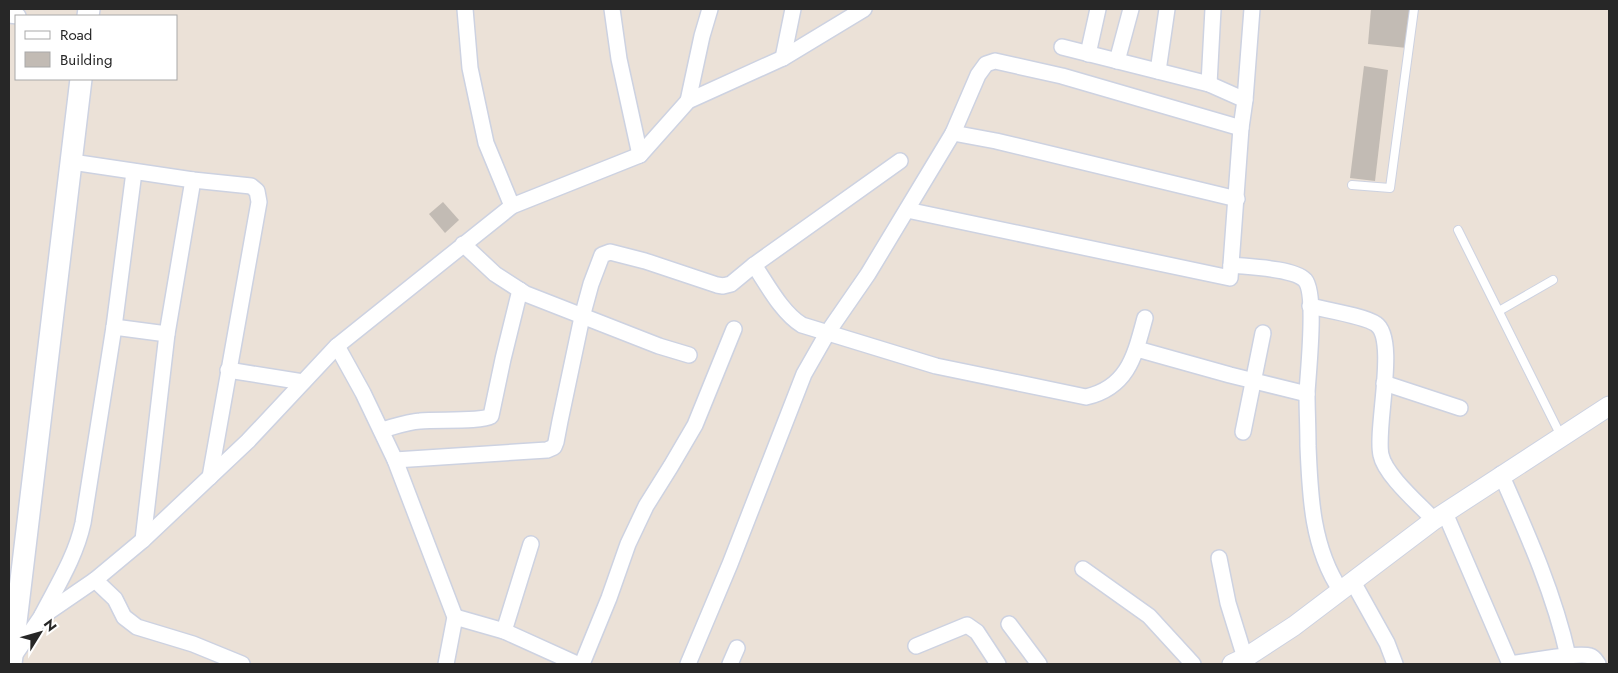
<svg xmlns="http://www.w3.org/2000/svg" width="1618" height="673" viewBox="0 0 1618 673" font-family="Jost,sans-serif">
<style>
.building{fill:#c2bbb4}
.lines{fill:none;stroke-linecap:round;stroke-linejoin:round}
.service-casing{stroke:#cdd2e1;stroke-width:10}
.minor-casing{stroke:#cdd2e1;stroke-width:18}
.tertiary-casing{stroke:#cdd2e1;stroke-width:21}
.secondary-casing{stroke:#cdd2e1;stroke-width:24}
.service{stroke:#fff;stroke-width:8}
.minor{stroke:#fff;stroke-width:15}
.tertiary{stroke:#fff;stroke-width:19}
.secondary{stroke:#fff;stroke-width:21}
</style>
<rect width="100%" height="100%" fill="#ebe1d7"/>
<!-- building -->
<g class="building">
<polygon points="1371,9 1410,9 1407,48 1368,44"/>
<polygon points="1364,66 1388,70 1375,181 1350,178"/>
<polygon points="443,202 459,220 445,233 429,214"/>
</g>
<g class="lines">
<defs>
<g id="service">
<polyline points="1352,185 1390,188 1414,9"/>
<polyline points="1458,230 1561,436"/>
<polyline points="1499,311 1553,280"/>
</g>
<g id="minor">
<polyline points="465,9 470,68 486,143 512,206"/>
<polyline points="612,9 619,59 640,155"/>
<polyline points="9,15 18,16"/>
<polyline points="1062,47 1209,84 1245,100"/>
<polyline points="1088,54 1098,9"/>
<polyline points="783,58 793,9"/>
<polyline points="1117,61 1131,9"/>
<polyline points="1158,71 1167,9"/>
<polyline points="1209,84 1213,9"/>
<polyline points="688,101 702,36 710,9"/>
<polyline points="72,162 193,180 251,186 257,191 259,202 210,477"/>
<polyline points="1237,199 996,141 953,133 978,75 986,64 995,61 1062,76 1241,128"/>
<polyline points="907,210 1230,278 1241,128 1245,100 1252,9"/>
<polyline points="463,244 495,274 526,294 659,346 689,355"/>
<path d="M754,265C767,284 782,313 802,325L936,366L1086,397C1129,387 1135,354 1145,318"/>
<path d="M1231,265C1249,267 1293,268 1305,280C1317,294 1308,372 1307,393C1307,410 1308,428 1308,446C1310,496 1312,548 1341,591"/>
<path d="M1310,306C1326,310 1365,316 1376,324C1398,339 1375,428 1381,455C1385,475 1419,504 1434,520"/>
<polyline points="114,327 167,334"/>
<polyline points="337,346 363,393 395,460 455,617 446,664"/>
<polyline points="1137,349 1230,375 1307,394"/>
<polyline points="228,370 303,382"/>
<polyline points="1384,383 1460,408"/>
<path d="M381,430C393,427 407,422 420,421C436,419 481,422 491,416L503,359L520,290"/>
<polyline points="1243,432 1263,333"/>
<polyline points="395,460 547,450 554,447 556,442 560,421 582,317 591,284 602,255 610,252 645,261 717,285 723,286 731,284 754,265 900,161"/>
<path d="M1501,474C1527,533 1554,593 1568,656"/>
<path d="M1445,513L1510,664C1525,662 1579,652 1590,656C1594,657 1596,661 1598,664"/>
<polyline points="143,540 167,334 193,180"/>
<polyline points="1219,558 1228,603 1245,658"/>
<polyline points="1083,569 1149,616 1193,664"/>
<polyline points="95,580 115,599 124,617 137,627 193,644 242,664"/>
<polyline points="1353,582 1387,643 1395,664"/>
<path d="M42,615C57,586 76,556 83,523L114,327L134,172"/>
<polyline points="455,617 504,631 577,664"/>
<polyline points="1009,624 1039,664"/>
<polyline points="504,631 531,544"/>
<polyline points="916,646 967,625 977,632 998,664"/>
<polyline points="14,656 41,617 95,580 143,540 248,441 337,346 512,206 640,155 688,101 783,58 864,9"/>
<polyline points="582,664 609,598 628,544 646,506 671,466 695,425 734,329"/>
<polyline points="688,664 730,564 804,374 828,332 868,274 953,133"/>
<polyline points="730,664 737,648"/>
</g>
<polyline id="tertiary" points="1232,664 1245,658 1294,626 1434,520 1609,406"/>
<g id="secondary">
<polyline points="88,16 89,9"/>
<polyline points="11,664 81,79"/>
</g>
</defs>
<!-- service casing -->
<use href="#service" class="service-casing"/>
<!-- minor casing -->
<use href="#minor" class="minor-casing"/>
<!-- tertiary casing -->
<use href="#tertiary" class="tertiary-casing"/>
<!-- secondary casing -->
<use href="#secondary" class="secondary-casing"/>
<!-- service -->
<use href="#service" class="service"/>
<!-- minor -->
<use href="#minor" class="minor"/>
<!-- tertiary -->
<use href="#tertiary" class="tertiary"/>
<!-- secondary -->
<use href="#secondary" class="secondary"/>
</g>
<!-- border -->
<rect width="1618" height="673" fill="none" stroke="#272727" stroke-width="20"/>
<!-- legend -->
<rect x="15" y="15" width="162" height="65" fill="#ffffff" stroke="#a9a9a9"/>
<rect x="25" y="31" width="25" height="8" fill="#ffffff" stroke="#a9a9a9"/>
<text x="60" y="40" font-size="15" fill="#272727">Road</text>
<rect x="25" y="52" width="25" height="15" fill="#c2bbb4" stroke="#a9a9a9"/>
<text x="60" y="65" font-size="15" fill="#272727">Building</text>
<!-- north arrow -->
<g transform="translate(40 633) rotate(53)" stroke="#ffffff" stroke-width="4" paint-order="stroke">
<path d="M0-4L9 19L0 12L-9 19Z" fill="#272727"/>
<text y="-8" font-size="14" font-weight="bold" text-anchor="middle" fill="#272727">N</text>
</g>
</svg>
